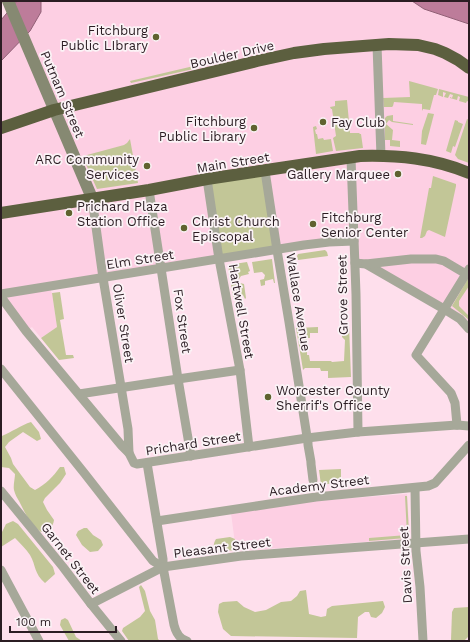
<svg xmlns="http://www.w3.org/2000/svg" width="470" height="642" viewBox="0 0 470 642" font-family="'Work Sans',sans-serif">
<style>
.built{fill:#fdcfe3}
.green{fill:#c2c697}
.water{fill:#bd7c9a;stroke:#916076}
.lines{fill:none;stroke-linecap:round;stroke-linejoin:round}
.street{stroke:#a6a899;stroke-width:9}
.secondary{stroke:#868972;stroke-width:12}
.highway{stroke:#5c5f3f;stroke-width:12}
.poi-dot{fill:#5f622f;stroke:#fbf3f6;stroke-width:1.5}
.labels{text-anchor:middle;stroke-width:3.5;stroke-linejoin:round;paint-order:stroke}
.poi-label{font-size:13px;fill:#2b1d23;stroke:#fbf3f6;text-anchor:start}
.street-label{font-size:13px;fill:#2b1d23;stroke:#fbf3f6}
</style>
<rect width="100%" height="100%" fill="#fedfec"/>
<!-- built -->
<g class="built">
<polygon points="41,1 412,1 424,9 469,24 469,329 460,319 355,263 354,241 49,287 52,293 57,327 41,338 32,327 26,331 1,297 1,61 41,12"/>
<polygon points="407,494 410,535 409,538 406,539 236,551 231,513 315,501"/>
</g>
<!-- green -->
<g class="green">
<polygon points="198,65 198,68 131,83 130,81"/>
<polygon points="409,81 438,89 436,95 434,95 430,110 423,109 422,111 422,104 394,102 393,106 392,107 384,107 383,98 410,97"/>
<polygon points="439,89 469,97 469,102 467,101 466,103 459,101 460,97 458,96 457,100 450,98 450,97 452,98 453,95 450,94 448,98 444,97 446,93 443,92 443,97 438,95"/>
<polygon points="347,100 350,133 359,133 360,134 361,134 363,148 336,151 333,138 336,136 332,109 331,109 330,107 335,106 335,101"/>
<polygon points="428,113 434,114 426,145 421,144 422,131"/>
<polygon points="393,115 393,121 413,124 413,125 392,122 389,120 386,124 393,130 392,140 400,141 400,147 390,146 390,140 385,140 385,118 387,116"/>
<polygon points="467,119 469,120 469,163 458,159 455,155"/>
<polygon points="455,120 458,121 458,122 463,124 455,147 453,146 451,153 446,151"/>
<polygon points="316,126 317,129 315,130 316,134 317,134 318,139 323,138 324,140 331,139 333,151 316,154 313,127"/>
<polygon points="130,139 138,183 97,189 84,160 84,157 87,155 124,145 127,143"/>
<polygon points="265,171 277,250 219,259 207,179"/>
<polygon points="433,176 456,184 456,186 445,237 429,230 427,231 425,236 422,238 420,238 429,188 431,188"/>
<polygon points="325,250 327,252 328,256 298,260 297,256 298,254"/>
<polygon points="272,259 275,283 274,283 273,279 265,281 265,285 261,286 260,280 264,279 265,275 262,272 254,273 252,262"/>
<polygon points="247,262 250,271 248,272 249,274 241,276 239,279 240,283 244,284 246,298 245,299 243,295 233,297 228,265"/>
<polygon points="469,277 469,283 468,284 469,286 459,301 459,306 469,316 469,320 452,306"/>
<polygon points="60,292 64,319 60,320 66,355 73,355 74,358 59,360 41,338 57,327 52,293"/>
<polygon points="349,325 351,377 328,378 328,371 321,371 320,368 305,368 303,370 296,328 318,327 318,333 310,333 310,338 307,338 307,355 309,355 310,361 331,361 332,362 344,361 345,340 342,337 342,329 340,328"/>
<path d="M31,422L39,432L41,439L37,441L23,432L9,442L5,447L11,458L13,464L30,487L35,490C46,484 53,477 60,467H64L66,474L60,483L45,498L43,502L47,510L54,520C53,528 48,530 41,532C30,524 25,513 19,501C17,498 15,494 14,490C13,486 15,478 15,474L9,468L1,467V436H2C12,432 21,425 31,422Z"/>
<polygon points="341,469 341,482 321,485 319,470"/>
<polygon points="405,496 407,496 409,534 408,537 406,538 369,541 369,538 407,535"/>
<path d="M13,521L18,524L53,567L55,574L45,583C34,574 36,565 30,555C26,549 20,543 15,538L1,547V534L6,524Z"/>
<polygon points="84,528 87,528 93,535 101,540 103,545 98,551 90,552 82,545 76,535 78,531"/>
<path d="M230,537L235,539L236,551L226,550L216,553C213,547 213,544 216,539Z"/>
<polygon points="141,585 145,591 150,611 155,620 158,639 160,641 129,641 122,631 123,628 140,617 145,611 139,587"/>
<polygon points="306,590 309,614 321,617 326,616 327,609 332,606 383,601 385,607 382,613 376,618 371,617 369,612 365,612 358,617 357,638 231,636 223,629 218,612 219,604 223,602 237,601 244,607 255,612 266,610 281,602 291,601 297,596 300,591"/>
<polygon points="469,607 468,637 464,641 451,640 452,612 454,608"/>
<polygon points="65,618 68,620 76,637 82,641 69,641 60,625 61,620"/>
</g>
<!-- water -->
<g class="water">
<polygon points="17,1 41,1 41,12 30,31 1,61 1,20"/>
<polygon points="412,1 469,1 469,24 424,9"/>
</g>
<g class="lines">
<!-- street -->
<g class="street">
<polyline points="377,45 381,156"/>
<polyline points="351,158 356,294 358,432"/>
<polyline points="265,171 277,250 289,322 308,443"/>
<polyline points="207,179 219,259 240,370 249,447"/>
<polyline points="149,190 178,379 191,456"/>
<polyline points="92,198 103,278 128,429 129,453"/>
<polyline points="355,263 366,264 444,309 460,319 469,329"/>
<polyline points="366,264 411,259 436,259 444,261 466,274"/>
<polyline points="1,294 304,245 329,242 354,241"/>
<polyline points="1,297 26,331 122,446 129,453 134,463 137,464 307,438 358,432 457,425 469,426"/>
<polyline points="1,369 85,474 153,561 163,567"/>
<polyline points="79,394 178,379 240,370"/>
<polyline points="457,425 455,403 451,393 416,355 469,269"/>
<polyline points="308,445 311,462"/>
<path d="M147,463L163,559V567L174,625C176,633 179,639 187,641"/>
<polyline points="311,464 313,480"/>
<polyline points="415,488 416,551 420,587 423,641"/>
<polyline points="1,491 63,567 91,604 121,641"/>
<polyline points="157,521 316,497 428,486 435,483 469,445"/>
<polyline points="1,570 39,641"/>
<polyline points="91,604 163,567 241,556 469,539"/>
</g>
<!-- secondary -->
<polyline class="secondary" points="8,1 92,198"/>
<!-- highway -->
<g class="highway">
<polyline points="1,128 54,110 257,61 294,53 324,49 389,44 418,45 435,49 445,53 458,60 469,68"/>
<path d="M1,213L149,190L207,179L360,156C398,155 433,158 469,173"/>
</g>
</g>
<!-- markers -->
<g class="poi-dot">
<circle cx="156" cy="37" r="4"/>
<circle cx="323" cy="122" r="4"/>
<circle cx="254" cy="128" r="4"/>
<circle cx="147" cy="166" r="4"/>
<circle cx="398" cy="174" r="4"/>
<circle cx="69" cy="213" r="4"/>
<circle cx="313" cy="224" r="4"/>
<circle cx="184" cy="228" r="4"/>
<circle cx="268" cy="397" r="4"/>
</g>
<g class="labels">
<!-- poi labels -->
<g class="poi-label">
<text x="148" y="35" text-anchor="end">Fitchburg<tspan x="148" dy="15">Public LIbrary</tspan></text>
<text x="246" y="126" text-anchor="end">Fitchburg<tspan x="246" dy="15">Public Library</tspan></text>
<text x="331" y="127">Fay Club</text>
<text x="139" y="164" text-anchor="end">ARC Community<tspan x="139" dy="15">Services</tspan></text>
<text x="390" y="179" text-anchor="end">Gallery Marquee</text>
<text x="77" y="211">Prichard Plaza<tspan x="77" dy="15">Station Office</tspan></text>
<text x="321" y="222">Fitchburg<tspan x="321" dy="15">Senior Center</tspan></text>
<text x="192" y="226">Christ Church<tspan x="192" dy="15">Episcopal</tspan></text>
<text x="276" y="395">Worcester County<tspan x="276" dy="15">Sherrif's Office</tspan></text>
</g>
<!-- street labels -->
<g class="street-label">
<text transform="translate(232 54) rotate(-13)" y="5">Boulder Drive</text>
<text transform="translate(63 94) rotate(67)" y="5">Putnam Street</text>
<text transform="translate(233 162) rotate(-9)" y="5">Main Street</text>
<text transform="translate(140 259) rotate(-9)" y="5">Elm Street</text>
<text transform="translate(342 295) rotate(-91)" y="5">Grove Street</text>
<text transform="translate(299 302) rotate(81)" y="5">Wallace Avenue</text>
<text transform="translate(242 311) rotate(80)" y="5">Hartwell Street</text>
<text transform="translate(183 321) rotate(82)" y="5">Fox Street</text>
<text transform="translate(124 323) rotate(81)" y="5">Oliver Street</text>
<text transform="translate(193 443) rotate(-9)" y="5">Prichard Street</text>
<text transform="translate(319 485) rotate(-7)" y="5">Academy Street</text>
<text transform="translate(222 547) rotate(-7)" y="5">Pleasant Street</text>
<text transform="translate(71 558) rotate(52)" y="5">Garnet Street</text>
<text transform="translate(405 565) rotate(-93)" y="5">Davis Street</text>
</g>
</g>
<!-- border -->
<rect width="470" height="642" fill="none" stroke="#2b1d23" stroke-width="4"/>
<!-- scale -->
<path d="M10 626v6h106v-6" fill="none" stroke="#2b1d23" stroke-width="2"/>
<text x="16" y="626" font-size="12" fill="#2b1d23" stroke="#fbf3f6" stroke-width="3" paint-order="stroke">100 m</text>
</svg>
